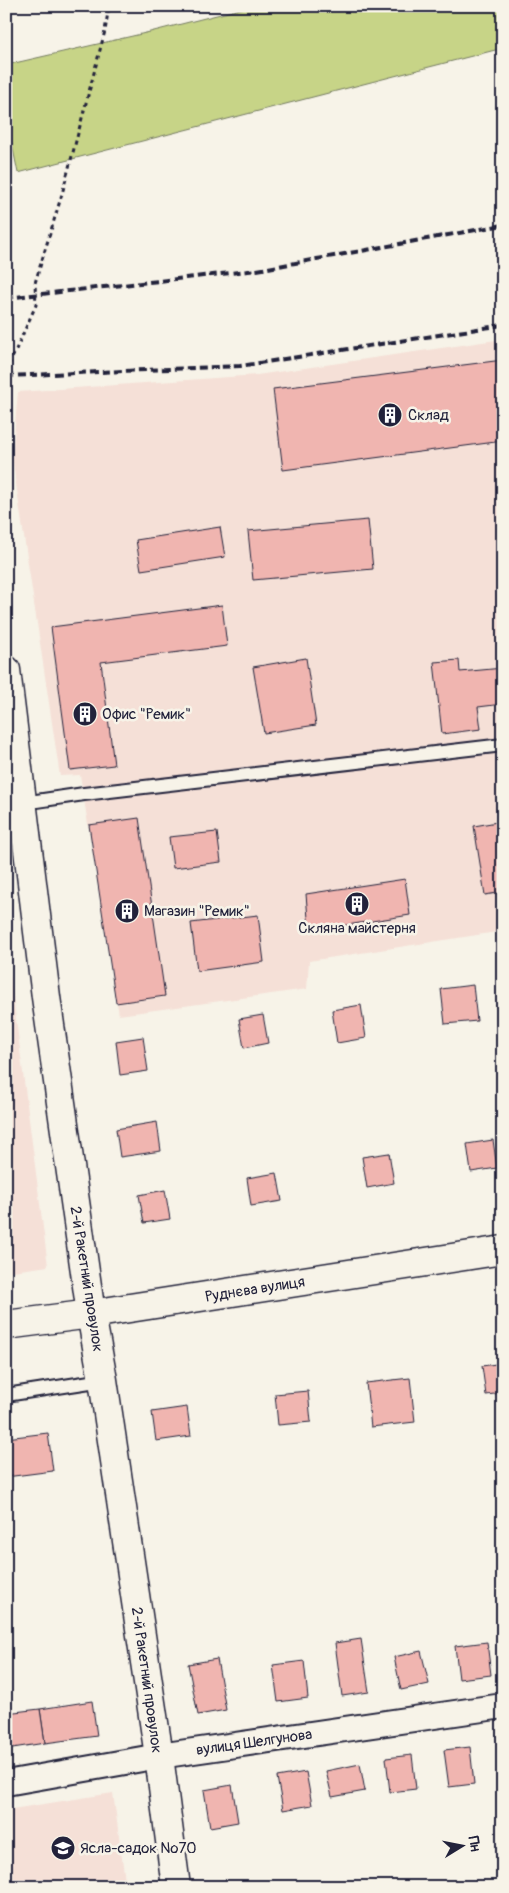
<svg xmlns="http://www.w3.org/2000/svg" width="509" height="1893" viewBox="0 0 509 1893" font-family="Pangolin,sans-serif">
<style>
.built{fill:#f5e0d7}
.green{fill:#c7d487;stroke:#747b61}
.building{fill:#f0b5b0;stroke:#22223b}
.lines{fill:none;stroke-linecap:round;stroke-linejoin:round}
.lane-casing{stroke:#22223b;stroke-width:16}
.street-casing{stroke:#22223b;stroke-width:28}
.secondary-casing{stroke:#22223b;stroke-width:31}
.path{stroke:#22223b;stroke-width:3;stroke-dasharray:4 4;stroke-linecap:butt}
.lane{stroke:#f7f3e8;stroke-width:12}
.street{stroke:#f7f3e8;stroke-width:24}
.secondary{stroke:#f7f3e8;stroke-width:28}
.rail{stroke:#22223b;stroke-width:4;stroke-dasharray:8 4;stroke-linecap:butt}
.labels{text-anchor:middle;stroke-width:5;stroke-linejoin:round;paint-order:stroke}
.poi-label{font-size:15px;fill:#22223b;stroke:#f7f3e8;text-anchor:start}
.street-label{font-size:15px;fill:#22223b;stroke:#f7f3e8}
</style>
<rect width="100%" height="100%" fill="#f7f3e8"/>
<filter id="ink" filterUnits="userSpaceOnUse"><feTurbulence type="fractalNoise" baseFrequency=".02" numOctaves="2"/><feDisplacementMap in="SourceGraphic" scale="10" xChannelSelector="R" yChannelSelector="G"/><feConvolveMatrix kernelMatrix="1 2 1 2 8 2 1 2 1" color-interpolation-filters="sRGB"/></filter>
<g filter="url(#ink)">
<!-- built -->
<g class="built">
<polygon points="503,339 503,931 309,961 307,989 119,1015 80,775 60,776 12,457 18,392 257,375"/>
<polygon points="6,942 48,1266 6,1272"/>
<polygon points="113,1793 126,1887 6,1887 6,1810"/>
</g>
<!-- green -->
<polygon class="green" points="252,6 503,6 503,48 18,173 6,115 6,65 150,32"/>
<!-- building -->
<g class="building">
<polygon points="503,360 503,441 283,470 273,389"/>
<polygon points="368,520 373,569 253,580 248,531"/>
<polygon points="220,527 225,557 141,570 136,540"/>
<polygon points="222,605 227,646 101,662 114,765 70,770 51,627"/>
<polygon points="306,658 316,725 264,733 253,667"/>
<polygon points="459,660 460,672 503,668 503,704 478,707 481,729 442,734 434,662"/>
<polygon points="139,818 165,996 116,1003 89,825"/>
<polygon points="503,821 503,892 485,895 474,826"/>
<polygon points="217,832 221,862 173,868 169,837"/>
<polygon points="405,879 410,915 309,931 306,894"/>
<polygon points="258,915 264,962 197,971 191,923"/>
<polygon points="473,985 477,1021 445,1024 441,989"/>
<polygon points="361,1005 366,1038 337,1043 332,1010"/>
<polygon points="263,1015 268,1043 244,1048 239,1019"/>
<polygon points="143,1037 148,1071 120,1075 116,1041"/>
<polygon points="157,1122 161,1151 120,1157 116,1129"/>
<polygon points="493,1140 497,1168 471,1172 467,1144"/>
<polygon points="389,1153 394,1183 367,1188 362,1157"/>
<polygon points="277,1173 282,1201 251,1206 247,1178"/>
<polygon points="165,1190 170,1219 144,1223 139,1195"/>
<polygon points="503,1363 503,1393 486,1395 482,1366"/>
<polygon points="410,1378 415,1422 371,1427 366,1383"/>
<polygon points="308,1391 311,1422 278,1425 275,1394"/>
<polygon points="187,1407 191,1436 156,1441 152,1412"/>
<polygon points="48,1433 53,1471 6,1477 6,1438"/>
<polygon points="361,1639 369,1692 342,1696 335,1643"/>
<polygon points="487,1642 491,1675 459,1679 455,1646"/>
<polygon points="421,1651 429,1684 401,1690 394,1657"/>
<polygon points="217,1659 226,1710 198,1715 188,1664"/>
<polygon points="304,1661 308,1698 278,1702 273,1665"/>
<polygon points="92,1701 97,1736 45,1743 40,1709"/>
<polygon points="40,1709 45,1743 6,1749 6,1713"/>
<polygon points="470,1747 474,1784 449,1787 444,1750"/>
<polygon points="412,1755 416,1789 390,1792 386,1758"/>
<polygon points="360,1764 365,1791 332,1797 326,1771"/>
<polygon points="306,1772 312,1805 283,1810 277,1777"/>
<polygon points="232,1785 238,1822 210,1827 204,1790"/>
</g>
<g class="lines">
<defs>
<g id="lane">
<polyline points="23,803 84,794 503,745"/>
<polyline points="6,1395 103,1380"/>
</g>
<polyline id="street" points="6,1783 159,1756 503,1706"/>
<g id="secondary">
<polyline points="6,670 46,997 91,1314 103,1380 159,1756 176,1887"/>
<polyline points="6,1325 91,1314 503,1250"/>
</g>
</defs>
<!-- lane casing -->
<use href="#lane" class="lane-casing"/>
<!-- street casing -->
<use href="#street" class="street-casing"/>
<!-- secondary casing -->
<use href="#secondary" class="secondary-casing"/>
<!-- path -->
<polyline class="path" points="9,365 36,305 35,283 62,194 105,31 109,6"/>
<!-- lane -->
<use href="#lane" class="lane"/>
<!-- street -->
<use href="#street" class="street"/>
<!-- secondary -->
<use href="#secondary" class="secondary"/>
<!-- rail -->
<g class="rail">
<polyline points="6,298 257,270 503,225"/>
<polyline points="6,376 240,366 503,325"/>
</g>
</g>
</g>
<!-- icons -->
<defs>
<symbol id="building-disc" viewBox="-11 -11 22 22"><circle r="9.5" fill="#22223b" stroke="#f7f3e8"/><path d="M-4-6H4V6H1V3H-1V6H-4ZM-2.5-4.3h1.7v1.8h-1.7ZM.8-4.3h1.7v1.8H.8ZM-2.5-1h1.7V.8h-1.7ZM.8-1h1.7V.8H.8Z" fill="#fff"/></symbol>
<symbol id="school-disc" viewBox="-11 -11 22 22"><circle r="9.5" fill="#22223b" stroke="#f7f3e8"/><path d="M0-5L7-2L0 1L-7-2ZM-4 1L0 2.5L4 1V4Q0 6-4 4Z" fill="#fff"/></symbol>
</defs>
<g fill-rule="evenodd">
<use href="#building-disc" x="376" y="401" width="28" height="28"/>
<use href="#building-disc" x="71" y="700" width="28" height="28"/>
<use href="#building-disc" x="343" y="890" width="28" height="28"/>
<use href="#building-disc" x="113" y="897" width="28" height="28"/>
<use href="#school-disc" x="49" y="1834" width="28" height="28"/>
</g>
<g class="labels">
<!-- poi labels -->
<g class="poi-label">
<text x="408" y="420">Склад</text>
<text x="102" y="719">Офис "Ремик"</text>
<text x="144" y="916">Магазин "Ремик"</text>
<text x="357" y="933" text-anchor="middle">Скляна майстерня</text>
<text x="80" y="1853">Ясла-садок №70</text>
</g>
<!-- street labels -->
<g class="street-label">
<text transform="translate(87 1279) rotate(81)" y="5">2-й Ракетний провулок</text>
<text transform="translate(255 1289) rotate(-9)" y="5">Руднєва вулиця</text>
<text transform="translate(147 1680) rotate(82)" y="5">2-й Ракетний провулок</text>
<text transform="translate(254 1742) rotate(-8)" y="5">вулиця Шелгунова</text>
</g>
</g>
<!-- margin -->
<rect width="509" height="1893" fill="none" stroke="#f7f3e8" stroke-width="25"/>
<rect x="12" y="12" width="484" height="1868" fill="none" stroke="#22223b" stroke-width="2" filter="url(#ink)"/>
<!-- north arrow -->
<g transform="translate(462 1846) rotate(80)" stroke="#f7f3e8" stroke-width="4" paint-order="stroke">
<path d="M0-4L9 19L0 12L-9 19Z" fill="#22223b"/>
<text y="-8" font-size="14" font-weight="bold" text-anchor="middle" fill="#22223b">Пн</text>
</g>
</svg>
